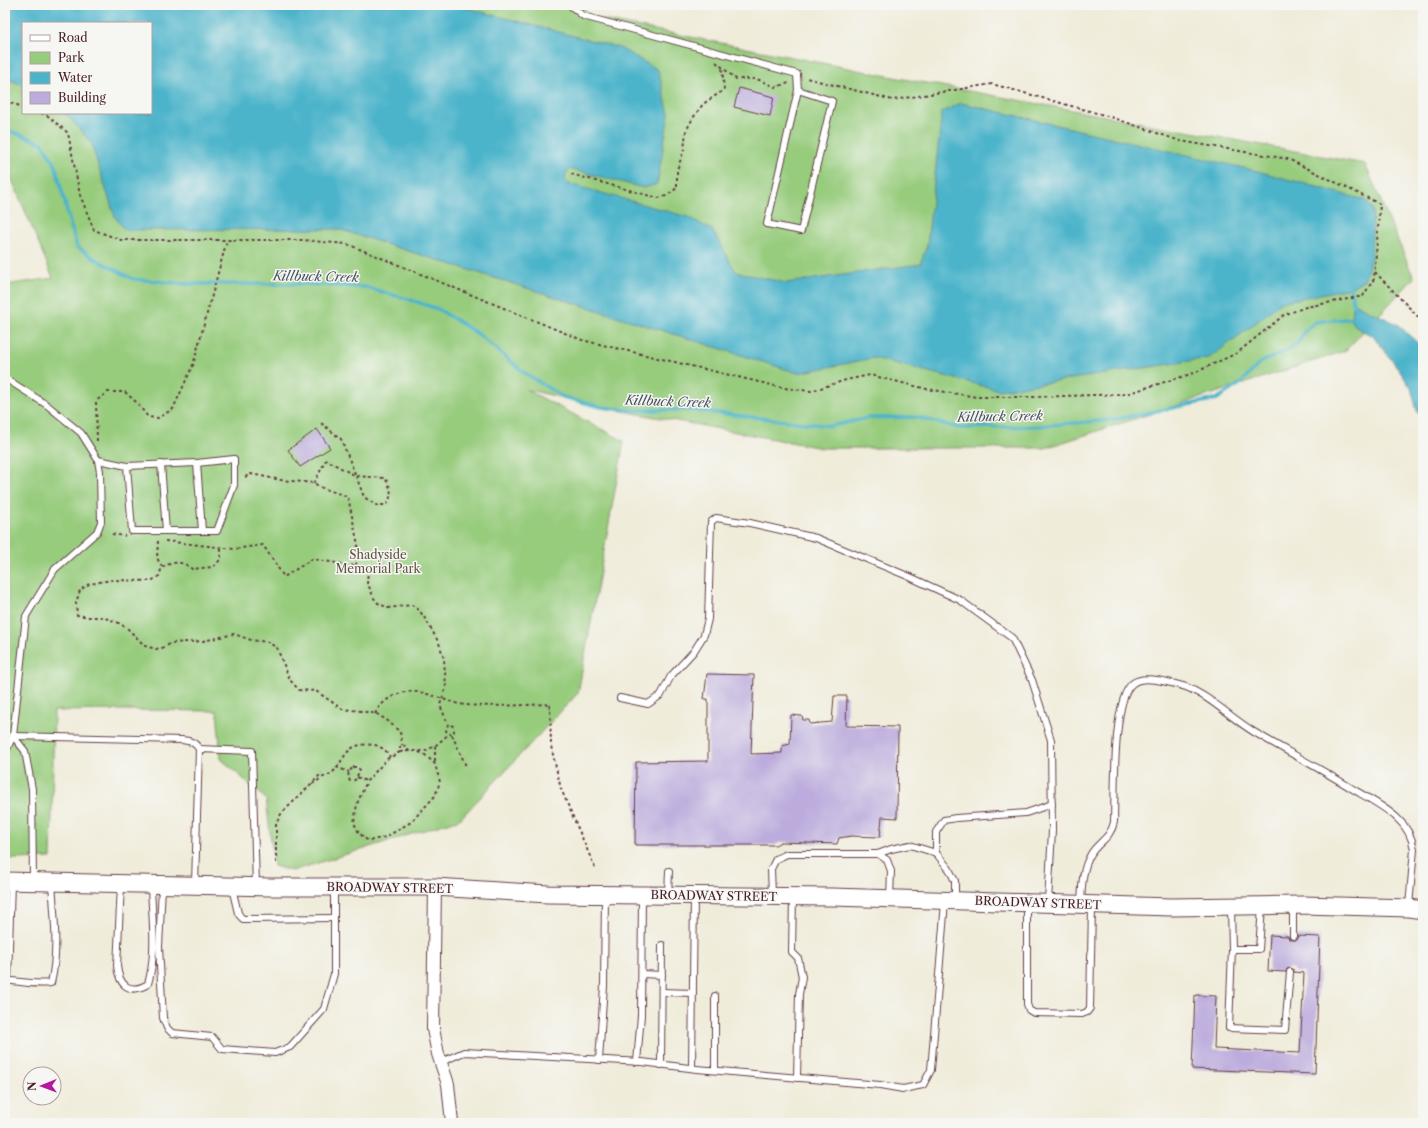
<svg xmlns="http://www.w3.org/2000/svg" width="1428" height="1128" viewBox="0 0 1428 1128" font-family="'Libre Caslon Text',serif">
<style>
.green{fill:#97cc7d;stroke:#707654;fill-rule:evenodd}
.water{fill:#4cb4ca;stroke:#4b6a7a}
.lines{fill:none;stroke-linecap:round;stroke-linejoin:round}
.stream{stroke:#4cb4ca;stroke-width:3.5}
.building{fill:#bcacdd}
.service-casing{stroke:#633e45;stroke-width:8}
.minor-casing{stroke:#633e45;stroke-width:14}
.secondary-casing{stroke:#633e45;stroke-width:19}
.path{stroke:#633e45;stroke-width:2;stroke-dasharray:3 3;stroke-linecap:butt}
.service{stroke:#fff;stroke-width:6}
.minor{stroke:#fff;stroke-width:12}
.secondary{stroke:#fff;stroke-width:17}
.labels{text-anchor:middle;stroke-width:3;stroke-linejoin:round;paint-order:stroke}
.park-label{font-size:12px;fill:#615344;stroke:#f6f6f2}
.street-label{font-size:12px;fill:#4a1f2b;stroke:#f6f6f2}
.water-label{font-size:13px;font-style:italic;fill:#4b5363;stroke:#f6f6f2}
</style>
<rect width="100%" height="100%" fill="#f6f6f2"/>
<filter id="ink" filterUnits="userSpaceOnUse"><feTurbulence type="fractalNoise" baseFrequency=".025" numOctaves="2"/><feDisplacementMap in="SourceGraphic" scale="8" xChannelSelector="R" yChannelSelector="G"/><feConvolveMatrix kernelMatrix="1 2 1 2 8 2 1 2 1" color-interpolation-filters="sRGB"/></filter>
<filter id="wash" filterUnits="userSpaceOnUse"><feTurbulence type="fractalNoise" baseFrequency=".012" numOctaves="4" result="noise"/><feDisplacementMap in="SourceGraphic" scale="16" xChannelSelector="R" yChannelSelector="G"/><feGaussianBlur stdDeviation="0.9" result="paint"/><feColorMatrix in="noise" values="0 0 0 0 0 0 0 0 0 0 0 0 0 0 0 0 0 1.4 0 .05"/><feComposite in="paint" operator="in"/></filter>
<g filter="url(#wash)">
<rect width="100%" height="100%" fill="#f0ecda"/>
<!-- green -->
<path class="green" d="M5,5H586L584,16L893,77L1365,164L1414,278L1345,351L1045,448H822L601,407L525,389L624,441L578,693L460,819L292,871L274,866L266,799L221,759L217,711L119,710L54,711L51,858L12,859L5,858V285L53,278L5,163ZM23,23H151V113H23Z"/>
<!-- water -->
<g class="water">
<polygon points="5,5 455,5 620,48 658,70 669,114 657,184 644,188 570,169 565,175 566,183 688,217 712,230 736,272 787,283 920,264 927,246 942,112 961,103 1257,171 1365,200 1373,210 1371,258 1365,279 1350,288 1281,302 1248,329 1209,358 999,390 874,358 798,373 338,229 125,230 115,217 91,143 71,119 63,113 151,113 151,23 23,23 23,85 5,78"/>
<polygon points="1353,303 1397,324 1423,348 1423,419 1417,411 1411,388 1395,364 1373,336 1357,328 1352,321"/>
</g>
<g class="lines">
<!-- stream -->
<g class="stream">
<polyline points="5,129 42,143 55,164 70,223 77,247 97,260 133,279 188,284 303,284 364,287 405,298 438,309 478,334 526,374 563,397 601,407 626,410 691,410 831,426 868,418 916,417 960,428 1037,426 1112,420 1217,399 1241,383 1260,363 1288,350 1298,343 1304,332 1315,322 1355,318"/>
<polyline points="1350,288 1354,307"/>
</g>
</g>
<g id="blocks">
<!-- building -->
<g class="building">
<polygon points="739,88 774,97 770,116 734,107"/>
<polygon points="317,429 330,448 300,467 288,450"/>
<polygon points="707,674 754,675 751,754 782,753 782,746 790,744 791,715 802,716 803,720 809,720 810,724 832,722 834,696 847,696 846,726 898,727 897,818 882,817 880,837 851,836 839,838 837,844 781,842 775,845 635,845 636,762 708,761 708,699 704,699"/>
<polygon points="1270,935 1288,936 1289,939 1293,940 1296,940 1298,936 1320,937 1315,1074 1192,1069 1195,995 1216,996 1214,1049 1300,1053 1304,973 1294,972 1293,969 1290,968 1287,969 1286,972 1268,971"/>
</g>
</g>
</g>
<g filter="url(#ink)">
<use href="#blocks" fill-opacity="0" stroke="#633e45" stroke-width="1"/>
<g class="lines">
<defs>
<g id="service">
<polyline points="570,5 583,16 797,74 798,90 767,224 801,231 832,101 798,90"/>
<polyline points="5,378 47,405 81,433 98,460 100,472 101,522 97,532 55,569 26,616 13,736 5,753"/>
<polyline points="98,460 127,466 197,463 202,531 132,531 127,466"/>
<polyline points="197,463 234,459 234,485 217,531 202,531"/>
<polyline points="161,464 166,531"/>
<polyline points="620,698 648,704 661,695 671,676 694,651 704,635 708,619 711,522 716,518 750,523 816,538 910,577 960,600 1012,638 1032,680 1051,740 1052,831 1048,902"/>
<path d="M13,736L182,740C190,741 195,742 199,749L195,884"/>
<polyline points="13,736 25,751 32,789 33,880"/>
<polyline points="199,749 252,751 256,886"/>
<polyline points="936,853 936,832 944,820 956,818 1026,813 1052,804"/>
<polyline points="878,854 887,860 891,871 890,897"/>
<path d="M121,885L117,966C119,985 129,995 148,984C157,953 152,918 151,886"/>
<polyline points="162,886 159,947 163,1018 167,1028 172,1033 212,1037 222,1049 275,1053 290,1047 324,1009 334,974 334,887"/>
<polyline points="232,888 238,913 240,916 243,919 333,918"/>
<polyline points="668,894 669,871"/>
<polyline points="772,895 771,869 776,859 787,854 878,854 891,849 910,845 936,853 949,869 955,881 955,899"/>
<polyline points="793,897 792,952 798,958 802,977 799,994 797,1078"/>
<path d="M1081,903C1082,886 1082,869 1091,854C1098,842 1111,838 1114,822C1115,796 1112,697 1133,683C1144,674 1173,683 1186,687C1211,697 1231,718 1254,732C1288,752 1323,770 1356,791C1370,799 1385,807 1397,818C1406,826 1412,837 1414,849L1409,906"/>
<polyline points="1027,904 1027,1004 1029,1010 1034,1013 1082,1014 1087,1012 1090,1008 1092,906"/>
<polyline points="1231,908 1232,949 1229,1028 1285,1030 1290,972"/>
<polyline points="1293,936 1293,905"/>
<polyline points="1232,949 1259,949 1262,907"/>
<polyline points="642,974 662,975"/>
<path d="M5,980C20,982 35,985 51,983C59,951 54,915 52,883"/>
<polyline points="8,980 11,882"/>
<polyline points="662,992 693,993"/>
<polyline points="599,1060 604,986 605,896"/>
<polyline points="441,1062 464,1052 642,1062 697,1069 880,1085 903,1089 923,1085 931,1070 945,902"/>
<polyline points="637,1062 641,1015 642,897"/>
<polyline points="661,1065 662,945"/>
<polyline points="692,1068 694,896"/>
<polyline points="715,1070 715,996"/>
</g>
<polyline id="minor" points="435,887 433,1029 438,1054 448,1084 452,1123"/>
<polyline id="secondary" points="5,881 269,887 435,887 548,894 832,897 1171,907 1303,905 1409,908 1423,910"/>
</defs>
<!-- service casing -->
<use href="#service" class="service-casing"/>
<!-- minor casing -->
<use href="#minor" class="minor-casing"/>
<!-- secondary casing -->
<use href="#secondary" class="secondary-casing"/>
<!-- path -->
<g class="path">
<polyline points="555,5 562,7"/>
<polyline points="716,62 736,79 757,79 775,87 789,83"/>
<polyline points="5,101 23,107"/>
<polyline points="41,113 48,116 68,133 80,195 94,230 121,240 302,240 347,244 582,340 784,388 811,391 846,380 870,375 927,389 977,397 1032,397 1126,394 1194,373 1237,353 1284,315 1306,307 1363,296 1374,279 1380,204 1288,159 1180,141 1111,117 992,84 893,100 806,78"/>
<polyline points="571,174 658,198 666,196 677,188 677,170 684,150 686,131 693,118 703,104 724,90 722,67"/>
<polyline points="1375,272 1423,322"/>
<polyline points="97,441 96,401 108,392 125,392 136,402 148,417 158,418 173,409 193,365 227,240"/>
<polyline points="245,477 251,474 281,480 314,483 320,487 348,497 358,545 356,566"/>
<path d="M314,483L326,460L356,476L364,497L376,505H387C393,493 391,488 385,478L356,476L341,439L321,423"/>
<polyline points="112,534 125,536"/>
<polyline points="158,541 157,558 162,567 159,576 151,581 112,580 89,584 80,590 76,603 77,615 89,617 102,617 117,622 127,628 145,646 156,649 162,648 172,643 203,641 234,634 251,640 268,642 277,648 290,680 299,690 316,691 342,709 361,711 377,714 388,721 400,732 402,745"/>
<path d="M165,541L234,549L263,545L284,577L312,559L368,568L367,584L371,590L373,597L378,603L388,608L412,605L419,610L426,620L439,643L444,659L446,687L440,705L448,724L446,731L452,735C455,732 454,730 453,726L448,724"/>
<path d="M162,567C173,562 182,560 192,569L213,567L221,559V547"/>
<path d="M375,714C381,702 393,694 406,692C426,689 446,703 466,705C494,707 522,705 550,704L551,746L561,789L596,870"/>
<polyline points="452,735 466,766"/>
<polyline points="435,746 435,764"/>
<polyline points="409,751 400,752 400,748 402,745 405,746 409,751 425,751 435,746 449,734"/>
<polyline points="400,752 387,759 367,781 357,804 354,823 359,833 368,841 386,837 411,822 435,796 440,782 435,764 424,754 416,751"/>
<polyline points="336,767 349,772"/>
<polygon points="353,767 357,767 360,770 355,780 350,781 348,777 349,772"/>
<polyline points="357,777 366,781"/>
<path d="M312,784C316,782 318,780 322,778C326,775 330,775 333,772C348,755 346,742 374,745C381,746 387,751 390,757"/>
<polyline points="276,863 276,824 281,814 322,773"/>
</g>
<!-- service -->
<use href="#service" class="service"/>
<!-- minor -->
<use href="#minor" class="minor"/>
<!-- secondary -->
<use href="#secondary" class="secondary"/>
</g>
</g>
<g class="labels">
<!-- park labels -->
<g class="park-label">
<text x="378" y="559">Shadyside<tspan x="378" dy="14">Memorial Park</tspan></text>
</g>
<!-- street labels -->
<g class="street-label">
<text transform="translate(390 888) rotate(1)" y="4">BROADWAY STREET</text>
<text transform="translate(714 896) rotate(1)" y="4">BROADWAY STREET</text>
<text transform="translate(1038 903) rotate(2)" y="4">BROADWAY STREET</text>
</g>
<!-- water labels -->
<g class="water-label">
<text transform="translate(316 276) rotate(1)" y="5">Killbuck Creek</text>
<text transform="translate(668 401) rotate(2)" y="5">Killbuck Creek</text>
<text transform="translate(1000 416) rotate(-1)" y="5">Killbuck Creek</text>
</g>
</g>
<!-- margin -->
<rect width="1428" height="1128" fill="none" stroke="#f6f6f2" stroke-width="20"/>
<!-- legend -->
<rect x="22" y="22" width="130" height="92" fill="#f6f6f2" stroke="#b1a0a2"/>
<rect x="30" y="35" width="20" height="6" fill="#ffffff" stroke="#b1a0a2"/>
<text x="58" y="42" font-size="12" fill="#4a1f2b">Road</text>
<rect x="30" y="52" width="20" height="12" fill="#97cc7d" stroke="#b1a0a2"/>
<text x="58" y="62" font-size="12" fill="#4a1f2b">Park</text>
<rect x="30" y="72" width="20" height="12" fill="#4cb4ca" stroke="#b1a0a2"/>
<text x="58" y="82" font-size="12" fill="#4a1f2b">Water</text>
<rect x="30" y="92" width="20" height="12" fill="#bcacdd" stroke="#b1a0a2"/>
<text x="58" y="102" font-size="12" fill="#4a1f2b">Building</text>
<!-- north arrow -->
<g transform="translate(42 1086) rotate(269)"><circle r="19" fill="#f6f6f2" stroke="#b1a0a2"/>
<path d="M0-3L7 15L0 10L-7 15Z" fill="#b5179e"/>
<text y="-6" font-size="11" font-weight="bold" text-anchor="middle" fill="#4a1f2b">N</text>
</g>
</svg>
